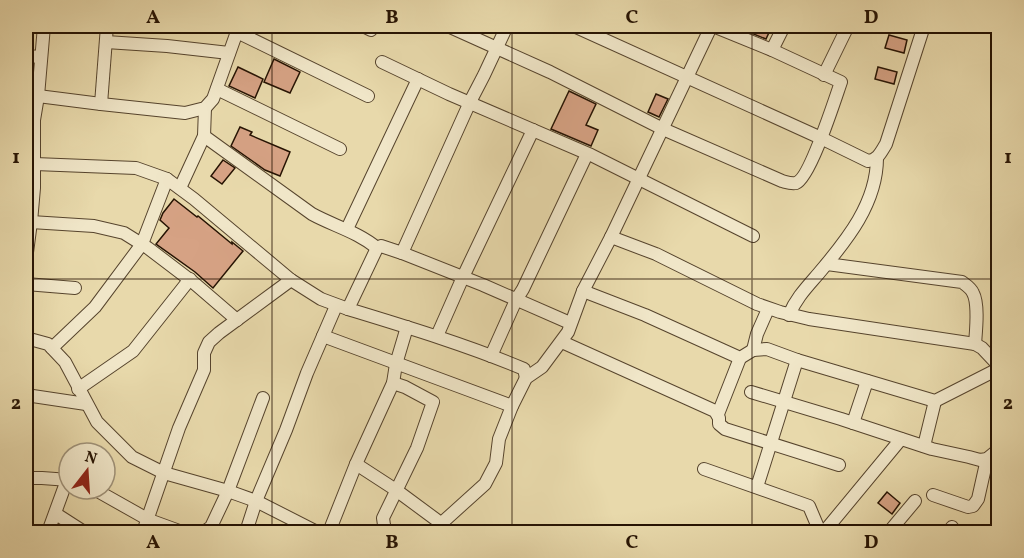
<svg xmlns="http://www.w3.org/2000/svg" width="1024" height="558" viewBox="0 0 1024 558" font-family="Vollkorn,serif">
<style>
.building{fill:#d6a284;stroke:#261303;stroke-width:1.5}
.lines{fill:none;stroke-linecap:round;stroke-linejoin:round}
.minor-casing{stroke:#56442d;stroke-width:14}
.minor{stroke:#f0e6c8;stroke-width:12}
.grid{fill:none;stroke:#261303;stroke-width:1.5;stroke-opacity:0.55}
.neatline{fill:none;stroke:#261303;stroke-width:2}
.grid-label{font-size:20px;text-anchor:middle;font-weight:bold;fill:#261303}
</style>
<rect width="100%" height="100%" fill="#e8d9ab"/>
<filter id="stains"><feTurbulence type="fractalNoise" baseFrequency=".00333" numOctaves="4"/><feColorMatrix values="0 0 0 0 .2 0 0 0 0 .09 0 0 0 0 .02 0 0 0 .5 -.17"/></filter>
<radialGradient id="worn" r=".72"><stop offset=".6" stop-color="#630" stop-opacity="0"/><stop offset="1" stop-color="#630" stop-opacity=".3"/></radialGradient>
<!-- building -->
<g class="building">
<polygon points="734,26 772,26 766,39"/>
<polygon points="889,35 907,40 904,53 885,48"/>
<polygon points="274,59 300,72 290,93 264,82"/>
<polygon points="238,67 263,79 255,98 229,86"/>
<polygon points="878,67 897,72 894,84 875,79"/>
<polygon points="569,91 596,104 586,125 598,130 591,146 551,129"/>
<polygon points="656,94 668,99 659,117 648,112"/>
<polygon points="240,127 252,132 250,135 290,152 280,176 265,170 231,146"/>
<polygon points="223,160 235,168 222,184 211,176"/>
<polygon points="174,199 197,217 198,216 232,244 232,242 243,251 213,288 195,272 156,244 169,228 160,220 163,213"/>
<polygon points="887,492 900,503 892,514 878,503"/>
</g>
<g class="lines">
<defs>
<g id="minor">
<polyline points="363,26 371,30"/>
<path d="M448,26L550,72L663,129L782,181C786,182 791,184 796,183C810,178 835,99 841,82L772,50L713,26"/>
<path d="M574,26L821,138L868,161C878,160 881,152 886,144L924,26"/>
<polyline points="237,32 368,96"/>
<polyline points="106,42 167,46 229,53"/>
<polyline points="772,50 784,26"/>
<polyline points="26,56 41,57"/>
<polyline points="382,62 449,94 591,155 753,236"/>
<polyline points="824,75 848,26"/>
<polyline points="217,89 340,149"/>
<polyline points="38,96 101,104 185,113 205,108 213,99 239,26"/>
<polyline points="101,104 107,26"/>
<polyline points="34,120 38,96 44,26"/>
<polyline points="26,121 34,120 34,188 31,222 26,260"/>
<path d="M204,136L312,214C334,226 358,232 377,248L381,246L402,253L470,102L484,75L507,26"/>
<polyline points="35,164 136,168 167,179 194,199 291,280 321,299 348,309"/>
<polyline points="180,188 204,136 205,108"/>
<polyline points="31,222 94,226 124,233 148,248 194,283 237,320"/>
<polyline points="347,229 418,79"/>
<polyline points="611,237 656,254 757,304 780,312 809,319 975,344 982,348 998,365"/>
<path d="M377,248L348,309C407,327 467,345 524,369L526,378"/>
<polyline points="402,253 483,285 570,323"/>
<path d="M827,264L962,282C966,285 971,288 973,293C979,304 976,331 975,344"/>
<polyline points="26,284 75,288"/>
<polyline points="583,291 645,315 740,358 753,350 767,349 797,360"/>
<path d="M789,315C796,298 807,287 819,273C847,240 877,203 877,158"/>
<polyline points="323,336 512,406"/>
<polyline points="437,336 463,277 533,130"/>
<polyline points="26,338 48,344 65,362 97,422 132,457 164,473 228,491 256,501 317,532"/>
<polyline points="562,342 715,411 719,418 719,424 725,429 839,465"/>
<polyline points="52,348 95,307 142,244 167,179"/>
<polyline points="753,350 757,334 768,309"/>
<polyline points="491,356 516,300 523,289 587,154"/>
<polyline points="78,389 133,351 190,279"/>
<polyline points="751,392 841,419 932,449 969,457 980,460 987,459 998,450"/>
<polyline points="26,395 86,404"/>
<polyline points="718,414 740,358"/>
<polyline points="853,423 867,381"/>
<polyline points="924,446 935,401"/>
<polyline points="356,464 396,490 442,524"/>
<polyline points="704,469 809,506 820,532"/>
<polyline points="26,478 42,478 69,480"/>
<polyline points="757,487 797,360 935,401 998,369"/>
<polyline points="94,489 149,520 182,532"/>
<polyline points="933,495 968,507 973,506 978,499 987,459"/>
<polyline points="56,514 84,532"/>
<polyline points="48,532 67,480"/>
<polyline points="143,532 179,428 204,370 204,353 209,342 219,333 291,280"/>
<polyline points="204,532 211,527 228,491 263,398"/>
<polyline points="246,532 256,501 286,430 307,373 336,306"/>
<polyline points="329,532 356,464 393,383 396,364 407,327"/>
<polyline points="387,532 384,525 383,518 417,448 433,402 405,387 393,383"/>
<polyline points="437,532 444,521 485,484 496,463 499,439 512,406 526,378 542,367 568,332 583,291 611,237 709,31 711,26"/>
<polyline points="824,532 901,439"/>
<polyline points="889,532 915,501"/>
<polyline points="948,532 952,527"/>
</g>
</defs>
<!-- minor casing -->
<use href="#minor" class="minor-casing"/>
<!-- minor -->
<use href="#minor" class="minor"/>
</g>
<!-- grid -->
<path class="grid" d="M272,26V532M512,26V532M752,26V532M26,279H998"/>
<!-- margin -->
<rect width="1024" height="558" fill="none" stroke="#e8d9ab" stroke-width="66"/>
<!-- north arrow -->
<g transform="translate(87 471) rotate(17)"><circle r="28" fill="#f0e6c8" stroke="#9f9279" stroke-width="1.5"/>
<path d="M0-4.5L10 22L0 15L-10 22Z" fill="#8f2418"/>
<text y="-9" font-size="16" font-weight="bold" text-anchor="middle" fill="#261303">N</text>
</g>
<rect x="33" y="33" width="958" height="492" class="neatline"/>
<g class="grid-label">
<text x="153" y="23">A</text>
<text x="392" y="23">B</text>
<text x="632" y="23">C</text>
<text x="871" y="23">D</text>
<text x="16" y="163">1</text>
<text x="1008" y="163">1</text>
<text x="16" y="409">2</text>
<text x="1008" y="409">2</text>
<text x="153" y="548">A</text>
<text x="392" y="548">B</text>
<text x="632" y="548">C</text>
<text x="871" y="548">D</text>
</g>
<rect width="100%" height="100%" filter="url(#stains)"/>
<rect width="100%" height="100%" fill="url(#worn)"/>
</svg>
